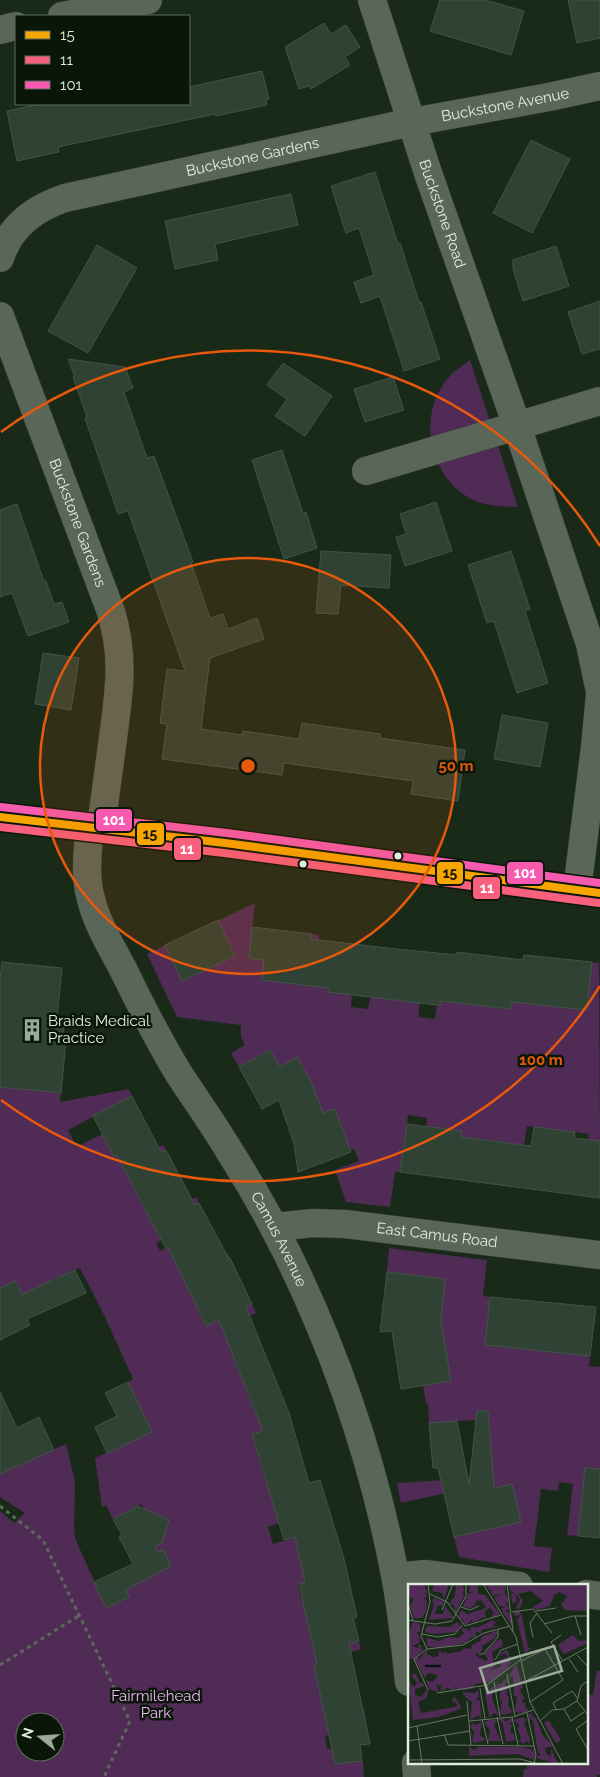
<svg xmlns="http://www.w3.org/2000/svg" width="600" height="1777" viewBox="0 0 600 1777" font-family="Raleway,sans-serif">
<style>
.green{fill:#4f2b55;fill-rule:evenodd}
.building{fill:#2f4234;stroke:#435447}
.lines{fill:none;stroke-linecap:round;stroke-linejoin:round}
.minor-casing{stroke:#354234;stroke-width:29}
.major-casing{stroke:#354234;stroke-width:29}
.path{stroke:#5c685b;stroke-width:3;stroke-dasharray:4 4;stroke-linecap:butt}
.minor{stroke:#596658;stroke-width:28}
.major{stroke:#5a6154;stroke-width:28}
.bus-1-casing{stroke:#091608;stroke-width:11}
.bus-2-casing{stroke:#091608;stroke-width:11}
.bus-3-casing{stroke:#091608;stroke-width:11}
.bus-1{stroke:#f7a600;stroke-width:8}
.bus-2{stroke:#f8607d;stroke-width:8}
.bus-3{stroke:#f75aaf;stroke-width:8}
.ring{fill:none;stroke:#e8590c;stroke-width:2.5}
.bus-dot{fill:#def0db;stroke:#091608;stroke-width:2}
.labels{text-anchor:middle;stroke-width:5;stroke-linejoin:round;paint-order:stroke}
.street-label{font-size:15px;fill:#def0db;stroke:#091608}
.poi-label{font-size:15px;fill:#def0db;stroke:#091608;text-anchor:start}
.park-label{font-size:15px;fill:#f1b4fb;stroke:#091608}
.inset-river{fill:none;stroke:#051414;stroke-width:2.5}
.inset-road{fill:none;stroke:#687966;stroke-width:1}
.view{fill:#99ab97;fill-opacity:0.15;stroke:#99ab97;stroke-width:2.5}
.inset-edge{fill:none;stroke:#def0db;stroke-width:2.5}
.centre{fill:#e8590c;stroke:#091608;stroke-width:2.5}
.ring-label{font-size:15px;text-anchor:middle;font-weight:bold;fill:#e8590c;stroke:#091608;stroke-width:5;stroke-linejoin:round;paint-order:stroke}
.line-badge{stroke:#091608;stroke-width:2}
.badge-label{font-size:14px;text-anchor:middle;font-weight:bold;fill:#fff}
.pale-badge-label{font-size:14px;text-anchor:middle;font-weight:bold;fill:#111}
</style>
<rect width="100%" height="100%" fill="#192a18"/>
<!-- green -->
<g class="green">
<path d="M470,360L518,507C499,506 481,506 466,496C427,471 418,411 449,377C455,370 464,365 470,360Z"/>
<polygon points="255,903 249,958 264,960 306,985 312,934 319,935 316,966 352,994 351,1007 368,1009 380,947 387,948 384,974 420,1002 418,1017 435,1019 437,1004 440,1004 446,954 455,955 450,1002 510,1009 516,959 523,960 533,989 536,956 544,957 539,1005 586,1010 592,962 599,963 600,1141 580,1195 589,1134 527,1126 521,1166 509,1165 512,1143 473,1138 467,1181 456,1179 462,1131 426,1127 427,1118 408,1115 400,1172 395,1172 390,1207 346,1202 335,1170 359,1161 354,1149 350,1150 335,1109 288,1125 284,1115 289,1114 280,1067 269,1050 239,1067 231,1053 245,1045 241,1037 241,1025 177,1017 147,954"/>
<path d="M0,1087L61,1093L60,1102L129,1089L132,1096L68,1130L77,1147L102,1134L114,1157L133,1146L139,1158L163,1145L166,1150L125,1171L145,1210L171,1211L196,1197L199,1203L158,1224L165,1239L156,1243L160,1251L169,1247L226,1254L227,1253L230,1258L184,1280L205,1325L252,1304L256,1313L223,1330L253,1407L282,1396L292,1423L252,1435L266,1483L277,1480L279,1523L268,1527L273,1544L307,1534L322,1552L300,1558L305,1582L298,1584L301,1599L350,1588L305,1609L314,1651L359,1641L361,1649L351,1652V1656L314,1665L323,1708L361,1700L363,1709L364,1708L366,1722L330,1728L331,1735L325,1736L327,1749H333L335,1764L363,1761L364,1777H0V1511L14,1523L25,1513L0,1497V1474L66,1444L75,1482L74,1527L75,1538L106,1608L129,1597L126,1589L155,1546L162,1543L168,1524L165,1518L159,1515L150,1520L141,1504L113,1519L106,1505L102,1507L95,1458L151,1432L128,1382L133,1379L105,1317L80,1268L52,1280L62,1303L27,1319L24,1298L15,1281L0,1288ZM25,1722H55V1752H25Z"/>
<polygon points="389,1248 487,1260 483,1296 490,1297 485,1345 527,1350 530,1326 547,1327 549,1302 552,1302 546,1351 590,1356 589,1366 600,1367 600,1495 582,1493 578,1536 567,1535 573,1484 559,1482 558,1491 541,1489 534,1546 552,1548 549,1572 459,1557 454,1537 520,1522 493,1489 491,1483 401,1503 397,1483 493,1477 489,1419 429,1423 428,1404 426,1403 423,1385 442,1305 445,1279 387,1272"/>
<polygon points="597,1670 600,1671 600,1775 597,1775 597,1777 523,1777 524,1769 527,1769 527,1763 586,1763 586,1694 593,1695"/>
</g>
<!-- building -->
<g class="building">
<polygon points="440,0 485,0 524,11 511,55 430,31"/>
<polygon points="568,0 600,0 600,38 577,43"/>
<polygon points="324,23 331,34 346,25 360,47 345,57 350,65 311,89 309,86 299,89 285,47"/>
<polygon points="262,71 269,99 266,100 267,105 216,116 215,114 58,147 59,152 17,161 7,111 40,104 189,104 189,87"/>
<polygon points="531,140 570,159 532,233 493,213"/>
<polygon points="375,172 398,244 400,243 419,302 421,302 440,359 404,371 380,296 361,303 354,282 374,275 359,228 346,233 331,186"/>
<polygon points="291,194 298,225 215,244 218,260 175,269 165,221"/>
<polygon points="97,245 137,268 88,353 48,331"/>
<polygon points="556,246 569,286 523,301 513,269 513,260"/>
<polygon points="600,301 600,349 582,354 568,312"/>
<polygon points="68,359 125,367 133,388 124,392 147,458 154,456 193,562 191,563 210,618 223,614 228,629 257,618 264,639 210,658 201,729 242,735 243,731 299,739 302,723 380,734 380,738 465,750 458,801 411,794 413,781 284,763 282,775 162,759 167,724 160,723 167,669 185,671 128,511 118,514 85,418 87,417 73,377 75,377"/>
<polygon points="283,363 332,396 305,436 275,416 287,399 267,385"/>
<polygon points="393,377 404,410 365,422 354,389"/>
<polygon points="282,450 303,513 306,512 317,548 284,559 252,460"/>
<polygon points="436,502 452,551 405,566 396,537 406,534 400,514"/>
<polygon points="17,504 44,581 46,581 54,604 62,602 69,622 28,636 12,593 0,597 0,510"/>
<polygon points="321,551 391,555 389,588 341,585 338,614 316,613"/>
<polygon points="511,551 530,609 525,611 548,683 517,693 494,621 487,623 468,565"/>
<polygon points="43,653 79,658 71,710 35,704"/>
<polygon points="502,715 548,723 540,767 494,759"/>
<polygon points="218,920 235,956 182,981 165,945"/>
<polygon points="252,927 312,934 311,939 387,948 457,955 457,952 523,960 524,955 592,962 587,1010 511,1002 510,1009 441,1001 440,1005 437,1005 328,992 328,988 262,980 264,960 249,958"/>
<polygon points="2,962 62,968 56,1027 64,1027 62,1039 66,1040 61,1093 0,1087 0,978"/>
<polygon points="270,1050 280,1067 297,1057 312,1084 323,1113 335,1109 351,1152 298,1172 294,1144 279,1100 262,1109 239,1067"/>
<polygon points="132,1096 161,1152 166,1150 195,1205 199,1203 229,1259 230,1258 252,1304 246,1307 289,1413 309,1483 320,1480 344,1559 357,1617 353,1618 359,1641 349,1644 370,1744 360,1745 362,1761 335,1764 314,1665 317,1664 299,1584 305,1582 295,1537 284,1540 252,1434 263,1431 219,1320 206,1326 168,1247 166,1249 117,1155 114,1157 93,1116"/>
<polygon points="407,1124 462,1131 461,1137 531,1146 534,1127 575,1132 574,1138 600,1141 600,1198 400,1172"/>
<polygon points="75,1270 86,1293 27,1319 30,1325 0,1340 0,1288 15,1281 22,1294"/>
<polygon points="387,1272 445,1279 441,1321 451,1381 401,1389 392,1331 380,1332"/>
<polygon points="490,1297 596,1307 590,1356 485,1345"/>
<polygon points="128,1382 152,1432 107,1453 95,1427 117,1416 105,1393"/>
<polygon points="0,1392 17,1428 39,1417 54,1450 0,1474"/>
<polygon points="477,1411 488,1411 494,1488 512,1484 521,1522 454,1537 438,1468 433,1468 429,1423 457,1421 469,1484"/>
<polygon points="585,1468 600,1469 600,1538 578,1536"/>
<polygon points="138,1506 169,1520 162,1543 155,1546 158,1552 164,1550 171,1566 126,1590 129,1597 106,1608 94,1582 133,1564 119,1537 122,1535 113,1519"/>
</g>
<g class="lines">
<defs>
<g id="minor">
<path id="s1" d="M372,0L428,173L517,426L590,644L600,692"/>
<polyline points="62,16 148,0"/>
<polyline points="0,30 16,26"/>
<path id="s2" d="M0,258C10,226 35,208 65,198L412,122L549,97L600,86"/>
<path id="s3" d="M0,316L111,612C125,658 119,692 113,738C109,768 105,797 101,827"/>
<polyline points="366,471 600,401"/>
<path id="s4" d="M90,825C88,850 84,875 91,899C97,924 112,948 124,971C141,1006 159,1041 179,1074C196,1100 214,1125 230,1152C251,1185 270,1219 287,1253C337,1355 374,1464 395,1575C402,1610 405,1646 409,1682"/>
<polyline points="577,890 595,747 600,694"/>
<path id="s5" d="M274,1227L313,1223L345,1224L600,1255"/>
<polyline points="396,1577 425,1574 519,1586"/>
<polyline points="586,1594 600,1596"/>
<polyline points="416,1763 417,1777"/>
</g>
<path id="major" d="M0,817C201,836 400,868 600,893"/>
</defs>
<!-- minor casing -->
<use href="#minor" class="minor-casing"/>
<!-- major casing -->
<use href="#major" class="major-casing"/>
<!-- path -->
<g class="path">
<polyline points="0,1506 43,1540 130,1721 104,1777"/>
<polyline points="0,1665 80,1615"/>
</g>
<!-- minor -->
<use href="#minor" class="minor"/>
<!-- major -->
<use href="#major" class="major"/>
<defs>
<polyline id="bus-1" points="0,817 225,843 600,893"/>
<polyline id="bus-2" points="0,827 224,853 599,903"/>
<polyline id="bus-3" points="1,807 227,833 600,883"/>
</defs>
<!-- bus-1 casing -->
<use href="#bus-1" class="bus-1-casing"/>
<!-- bus-2 casing -->
<use href="#bus-2" class="bus-2-casing"/>
<!-- bus-3 casing -->
<use href="#bus-3" class="bus-3-casing"/>
<!-- bus-1 -->
<use href="#bus-1" class="bus-1"/>
<!-- bus-2 -->
<use href="#bus-2" class="bus-2"/>
<!-- bus-3 -->
<use href="#bus-3" class="bus-3"/>
</g>
<!-- distance rings -->
<circle cx="248" cy="766" r="208" fill="#e8590c" fill-opacity=".12"/>
<g class="ring">
<circle cx="248" cy="766" r="208"/>
<path d="M600 986A415 415 0 0 1 1 1100M1 432A415 415 0 0 1 600 546"/>
</g>
<!-- icons -->
<defs>
<symbol id="building-bare" viewBox="-9 -9 18 18"><path d="M-4-6H4V6H1V3H-1V6H-4ZM-2.5-4.3h1.7v1.8h-1.7ZM.8-4.3h1.7v1.8H.8ZM-2.5-1h1.7V.8h-1.7ZM.8-1h1.7V.8H.8Z" fill="#99ab97" stroke="#091608" stroke-width="2.5" paint-order="stroke"/></symbol>
</defs>
<g fill-rule="evenodd">
<use href="#building-bare" x="16" y="1014" width="32" height="32"/>
</g>
<!-- markers -->
<g class="bus-dot">
<circle cx="398" cy="856" r="4.5"/>
<circle cx="303" cy="864" r="4.5"/>
</g>
<g class="labels">
<!-- street labels -->
<g class="street-label">
<text dy="5" stroke="none"><textPath href="#s2" startOffset="542">Buckstone Avenue</textPath></text>
<text dy="5" stroke="none"><textPath href="#s2" startOffset="284">Buckstone Gardens</textPath></text>
<text dy="5" stroke="none"><textPath href="#s1" startOffset="225">Buckstone Road</textPath></text>
<text dy="5" stroke="none"><textPath href="#s3" startOffset="221">Buckstone Gardens</textPath></text>
<text dy="5" stroke="none"><textPath href="#s5" startOffset="164">East Camus Road</textPath></text>
<text dy="5" stroke="none"><textPath href="#s4" startOffset="464">Camus Avenue</textPath></text>
</g>
<!-- poi labels -->
<g class="poi-label">
<text x="48" y="1026">Braids Medical<tspan x="48" dy="17">Practice</tspan></text>
</g>
<!-- park labels -->
<g class="park-label">
<text x="156" y="1701">Fairmilehead<tspan x="156" dy="17">Park</tspan></text>
</g>
</g>
<!-- overview -->
<g transform="translate(408 1584)">
<rect width="180" height="180" fill="#192a18"/>
<path d="M0,0H16L19,6L18,14H14L19,16L18,28L14,34H6L2,22L6,15L0,12ZM26,0H41L36,16L34,9L24,7ZM54,0L57,8L54,7L56,12L47,29L46,21L41,20L47,12L48,1ZM62,0H70V10L77,11L92,30L82,34L86,29L82,24L77,27L78,35L75,33L66,39L63,36L59,41L54,39L56,37L50,33L53,26L59,30L78,24L74,17L68,16L67,23L65,21L64,24L55,23L60,9H64L61,7ZM77,0L90,1L89,6L91,0H98L97,9L101,17L98,21L102,24L97,27L104,31H99L104,32L106,45L93,25L97,23L91,22L86,14L92,10L85,12L82,8L85,5L82,7ZM101,0H180V27L157,26L153,21L159,12L151,8L146,11L142,22L128,26L125,23L135,17L123,7L110,10L115,17L112,24L107,26L112,16L107,10L109,17L104,19L103,9H107L102,7ZM29,12L28,15L35,17V21L29,22L27,30H35L37,22L46,34L21,36L26,21L24,16ZM111,26L114,32L120,64L125,63L117,69L109,35L113,31L107,32L106,29ZM85,36L88,39L84,42H92L73,46L74,49L68,48V53H63L58,59L29,64L19,62V54L31,57L41,53L50,54L56,49L53,46L54,43L62,47L63,43L69,44ZM5,37L12,40V48H9L12,54L11,59L4,62L10,64L11,60L15,63L11,64L16,65L6,75L0,74V54ZM49,38L52,41L48,48L27,50L17,48L19,42L42,43ZM88,47L89,48L90,50L86,52L89,53L74,62V67L67,71L77,77L80,75L76,70L89,56L94,55L95,62L84,68L87,83L81,87L94,82L89,77L100,73L97,69L93,72L91,71L99,65L101,72L106,74L101,75L103,81L100,79L101,83L95,89L82,98L67,100L64,105L51,106L45,102L48,106L39,104L32,108L34,101H30L28,102L31,108L21,105L18,96L25,98L30,91L20,89L17,94L7,76L11,69L10,76L19,66V70L25,73L31,72L30,67L36,69L38,67L39,70L53,67L56,64L63,65L64,61L73,57V53ZM165,51L171,57L180,56V59L156,70L150,61ZM108,80L115,103L112,106L116,114L114,119H118L117,123L121,126L115,130L112,127V130L107,127L109,113L106,112L105,93L101,92ZM8,90L12,99H15L16,102L7,105V111L14,113L17,107L21,106L18,114L10,118L13,129L47,123L50,121L44,117L46,112L54,124L31,133L5,136L0,93L4,102H7L9,99L3,91ZM99,94L100,98L97,99L100,109L97,110L101,112L100,121L105,128L96,131L92,130L94,116H92V104L88,105L87,101L90,103L89,98L91,101ZM76,103L78,107L86,103L84,115L91,132L86,129L82,133H78L81,132ZM70,105L71,113L67,117L72,116L73,133L76,134H72L71,131L62,136L64,118L57,113L58,111H55V108L67,109ZM125,129L123,133L126,132L130,138L134,150L145,162L137,164L138,169L143,173V166L146,164L144,167L150,180L128,174L133,170L130,169L125,137L121,134L120,130ZM115,133L119,136L116,138L122,155L120,161V157L114,160V157L111,158L113,153L109,144L112,142L106,136ZM94,134L98,138L103,134L105,138L99,140L104,141L102,148L105,149L109,160L107,156L98,158L95,140L91,135ZM82,136H89L86,141L93,157H80L82,146L76,138ZM62,137L68,141L74,138L72,151L78,156L66,159L64,156L66,148L62,142L66,139ZM139,137H141L153,156L148,159L136,139ZM61,162L66,166L70,163H111L123,165L124,168L126,164L127,171L126,176L110,170L61,172Z" fill="#4f2b55"/>
<path class="inset-river" d="M17,82H33"/>
<path class="inset-road" d="M75,0L108,53L122,118L155,180M99,0L105,48M22,10L39,18L57,42L93,31M0,20L5,36M53,23L62,26L71,22M34,26L45,0M128,27L148,24M104,28L125,25L144,49M167,32L173,51M0,36L27,40L44,37L58,12V0M136,40L165,32H180M14,50L30,53L47,50L54,41M153,51L143,58L154,76M125,53L122,39L129,29M19,65L55,61L76,49L102,42M19,65L13,52L22,18L20,0M19,65L6,75L20,106M71,70H75L90,53V46M169,71L180,83M161,75L170,88M87,76L93,66L110,60M113,77L137,65L155,96L122,118M99,90L107,132M118,97L180,63M86,98L92,133M72,104L77,135M29,109L79,101L112,76M59,117L63,161M169,117L180,131M148,125L145,119L164,107L170,115M156,125L163,137L176,128M119,129L128,171L126,179M89,133L95,160M104,133L110,161M74,135L80,160M180,136L168,145L180,166M61,137L105,133L125,126M132,137L144,126L156,125L169,117L173,102L178,98L180,100M9,142L14,180M0,144L59,131M36,150L40,161L126,162M0,157L62,147M0,176L112,175L131,180"/>
<path class="view" d="M146,62L154,87L80,109L72,84Z"/>
<rect width="180" height="180" class="inset-edge"/>
</g>
<circle cx="248" cy="766" r="8" class="centre"/>
<g class="ring-label">
<text x="456" y="771">50 m</text>
<text x="541" y="1065">100 m</text>
</g>
<g class="line-badge">
<rect x="95" y="808" width="38" height="24" rx="5" fill="#f75aaf"/>
<rect x="136" y="822" width="29" height="24" rx="5" fill="#f7a600"/>
<rect x="173" y="837" width="29" height="24" rx="5" fill="#f8607d"/>
<rect x="506" y="861" width="38" height="24" rx="5" fill="#f75aaf"/>
<rect x="436" y="861" width="28" height="24" rx="5" fill="#f7a600"/>
<rect x="472" y="876" width="29" height="24" rx="5" fill="#f8607d"/>
</g>
<g class="badge-label">
<text x="114" y="825">101</text>
<text x="187" y="854">11</text>
<text x="525" y="878">101</text>
<text x="487" y="893">11</text>
</g>
<g class="pale-badge-label">
<text x="150" y="839">15</text>
<text x="450" y="878">15</text>
</g>
<!-- legend -->
<rect x="15" y="15" width="175" height="90" fill="#091608" stroke="#5e6d5c"/>
<rect x="25" y="31" width="25" height="8" fill="#f7a600" stroke="#5e6d5c"/>
<text x="60" y="40" font-size="15" fill="#def0db">15</text>
<rect x="25" y="56" width="25" height="8" fill="#f8607d" stroke="#5e6d5c"/>
<text x="60" y="65" font-size="15" fill="#def0db">11</text>
<rect x="25" y="81" width="25" height="8" fill="#f75aaf" stroke="#5e6d5c"/>
<text x="60" y="90" font-size="15" fill="#def0db">101</text>
<!-- north arrow -->
<g transform="translate(40 1737) rotate(287)"><circle r="24" fill="#091608" stroke="#5e6d5c"/>
<path d="M0-4L9 19L0 12L-9 19Z" fill="#99ab97"/>
<text y="-8" font-size="14" font-weight="bold" text-anchor="middle" fill="#def0db">N</text>
</g>
</svg>
